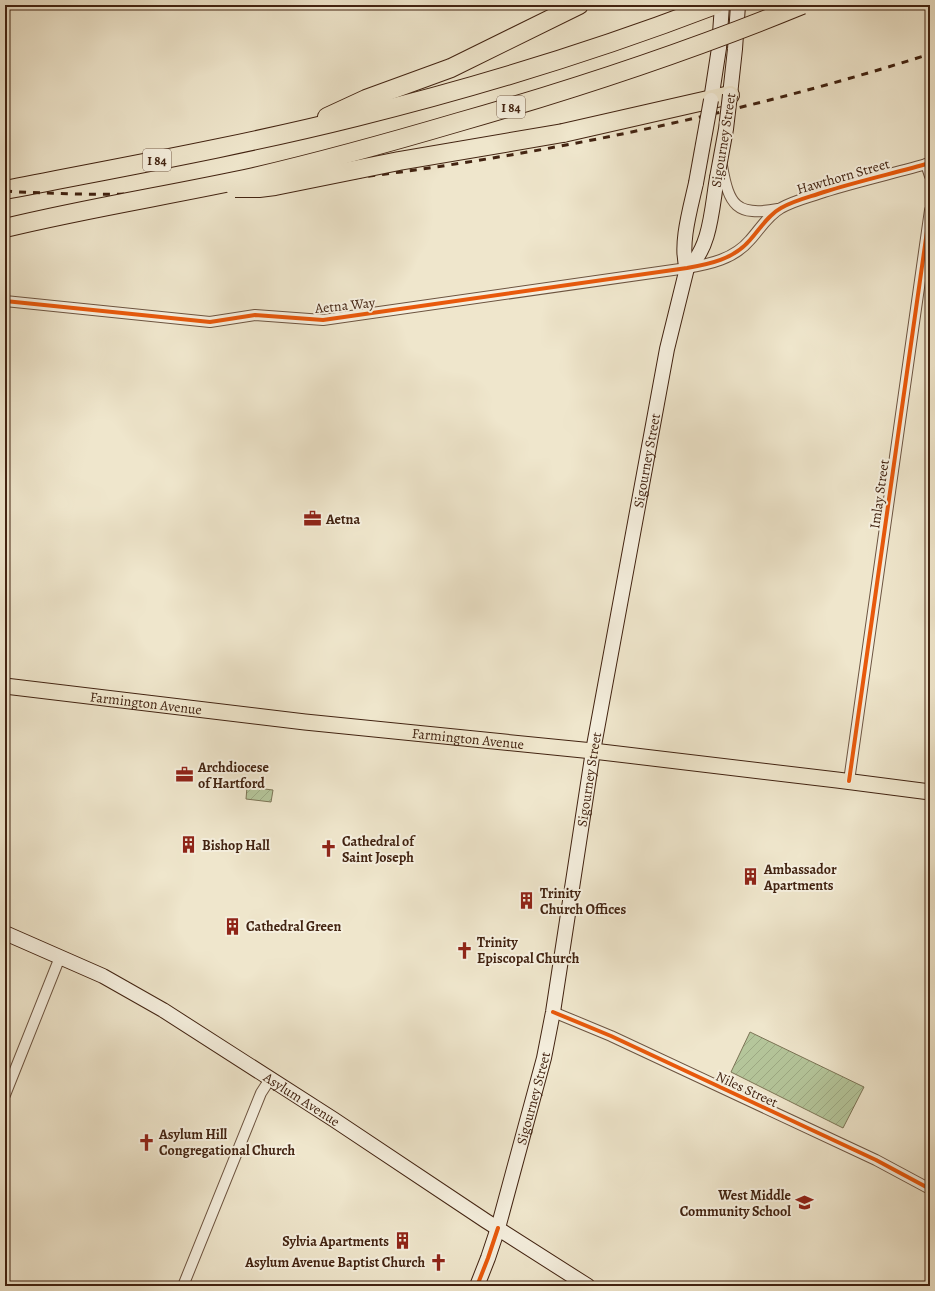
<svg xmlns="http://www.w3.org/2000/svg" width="935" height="1291" viewBox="0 0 935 1291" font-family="Alegreya,serif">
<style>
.garden{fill:url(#garden-furrows);stroke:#7c7456}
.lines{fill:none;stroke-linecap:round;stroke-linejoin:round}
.minor-casing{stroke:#6d5440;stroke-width:12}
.secondary-casing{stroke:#422311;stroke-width:16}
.primary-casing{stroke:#422311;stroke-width:17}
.motorway-casing{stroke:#422311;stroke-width:20}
.minor{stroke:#f5efde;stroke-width:10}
.secondary{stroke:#f5efde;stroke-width:14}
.primary{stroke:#efe6cc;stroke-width:15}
.motorway{stroke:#efe6cc;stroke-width:18}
.rail{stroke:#422311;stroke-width:3;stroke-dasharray:7 7;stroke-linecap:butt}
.secondary-bridge-casing{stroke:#422311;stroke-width:16;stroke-linecap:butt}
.motorway-bridge-casing{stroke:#422311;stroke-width:20;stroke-linecap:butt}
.secondary-bridge{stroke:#f5efde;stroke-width:14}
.motorway-bridge{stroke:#efe6cc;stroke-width:18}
.cycleway-casing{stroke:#f5efde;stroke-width:6}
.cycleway{stroke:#e8590c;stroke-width:4}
.labels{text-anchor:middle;stroke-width:4;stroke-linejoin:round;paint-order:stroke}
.shield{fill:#f5efde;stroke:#78604e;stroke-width:1}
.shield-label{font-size:13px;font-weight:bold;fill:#422311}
.street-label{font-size:14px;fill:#422311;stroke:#f5efde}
.poi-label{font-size:14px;font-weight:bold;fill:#422311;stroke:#f5efde;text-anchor:start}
</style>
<defs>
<pattern id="garden-furrows" width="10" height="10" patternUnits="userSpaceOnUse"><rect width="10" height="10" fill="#b5c69b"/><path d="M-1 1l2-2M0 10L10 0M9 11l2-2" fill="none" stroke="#9daa84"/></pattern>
</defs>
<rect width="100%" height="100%" fill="#efe6cc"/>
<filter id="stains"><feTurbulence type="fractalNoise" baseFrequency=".005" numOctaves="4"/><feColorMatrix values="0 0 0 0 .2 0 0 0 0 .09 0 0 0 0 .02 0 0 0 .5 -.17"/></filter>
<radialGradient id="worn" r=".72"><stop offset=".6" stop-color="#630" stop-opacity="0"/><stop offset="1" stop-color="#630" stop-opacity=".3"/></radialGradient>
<!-- garden -->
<g class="garden">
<polygon points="247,787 273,790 271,802 246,799"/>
<polygon points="750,1032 864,1087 843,1128 731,1072"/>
</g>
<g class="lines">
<defs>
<g id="minor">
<polyline points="926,164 930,176"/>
<path d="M722,166C729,205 736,217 778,209"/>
<path d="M5,301L210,322L255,315L323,320L687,268C710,264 734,259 750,240C760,229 768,215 781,208C795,200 810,197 824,192C859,181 895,173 930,163"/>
<polyline points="849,781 930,210"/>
<polyline points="553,1012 611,1036 876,1160 930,1189"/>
<polyline points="5,1095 60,957"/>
<polyline points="183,1286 261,1093 270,1079"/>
</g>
<g id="secondary">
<polyline points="730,95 735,49 738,5"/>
<polyline points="711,100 719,48 722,5"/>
<path d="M687,268C711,250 712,205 717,178"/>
<path id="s1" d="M5,933L103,976L163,1010L333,1119L486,1221L588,1286"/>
<path id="s2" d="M477,1286L488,1258L498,1228L544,1058L553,1012L593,751L667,349L687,268C679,246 691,206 696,183"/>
</g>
<g id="primary">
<path id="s3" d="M5,686L305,722L593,751L837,780L930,792"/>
</g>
<g id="motorway">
<polyline points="327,117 366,99 451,68 579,5"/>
<polyline points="563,133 730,95"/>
<path d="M5,190C122,167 240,146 356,117C477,87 598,50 715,5"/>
</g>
</defs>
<!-- minor casing -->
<use href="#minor" class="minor-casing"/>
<!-- secondary casing -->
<use href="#secondary" class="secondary-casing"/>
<!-- primary casing -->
<use href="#primary" class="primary-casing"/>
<!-- motorway casing -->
<use href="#motorway" class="motorway-casing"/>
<!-- minor -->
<use href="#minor" class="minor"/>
<!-- secondary -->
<use href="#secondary" class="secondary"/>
<!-- primary -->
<use href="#primary" class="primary"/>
<!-- motorway -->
<use href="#motorway" class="motorway"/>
<!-- rail -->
<path class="rail" d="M5,191C29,193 52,193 76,194C194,196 312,185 429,168C598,143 767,106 930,54"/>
<defs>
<g id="secondary-bridge">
<polyline points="717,178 726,129 730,95"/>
<polyline points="696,183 711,100"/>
</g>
<g id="motorway-bridge">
<polyline points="235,188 259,188 275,186 399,161 563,133"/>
<path d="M5,228C87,208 171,195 254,177C323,161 391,142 459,122C575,89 690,51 802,5"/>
</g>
</defs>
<!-- secondary-bridge casing -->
<use href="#secondary-bridge" class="secondary-bridge-casing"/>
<!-- motorway-bridge casing -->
<use href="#motorway-bridge" class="motorway-bridge-casing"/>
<!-- secondary-bridge -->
<use href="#secondary-bridge" class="secondary-bridge"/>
<!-- motorway-bridge -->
<use href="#motorway-bridge" class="motorway-bridge"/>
<defs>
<g id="cycleway">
<path d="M5,301L210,322L255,315L323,320L687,268C710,264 734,259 750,240C760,229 768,215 781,208C795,200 810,197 824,192C859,181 895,173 930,163"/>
<polyline points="849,781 930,210"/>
<polyline points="553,1012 611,1036 876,1160 930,1189"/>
<polyline points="477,1286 488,1258 498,1228"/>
</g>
</defs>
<!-- cycleway casing -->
<use href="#cycleway" class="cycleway-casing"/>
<!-- cycleway -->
<use href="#cycleway" class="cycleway"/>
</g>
<!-- icons -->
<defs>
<symbol id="office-bare" viewBox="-9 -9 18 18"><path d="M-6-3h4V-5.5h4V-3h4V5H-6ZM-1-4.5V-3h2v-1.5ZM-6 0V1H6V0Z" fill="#8f2418" stroke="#f5efde" stroke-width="2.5" paint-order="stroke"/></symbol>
<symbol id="building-bare" viewBox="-9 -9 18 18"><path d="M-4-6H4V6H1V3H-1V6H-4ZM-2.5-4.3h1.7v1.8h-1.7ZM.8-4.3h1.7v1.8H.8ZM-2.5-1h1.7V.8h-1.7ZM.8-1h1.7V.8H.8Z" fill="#8f2418" stroke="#f5efde" stroke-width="2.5" paint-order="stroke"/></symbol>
<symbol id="church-bare" viewBox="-9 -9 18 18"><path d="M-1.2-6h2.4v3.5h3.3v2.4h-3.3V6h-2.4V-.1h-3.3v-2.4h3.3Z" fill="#8f2418" stroke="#f5efde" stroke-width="2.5" paint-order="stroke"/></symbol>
<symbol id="school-bare" viewBox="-9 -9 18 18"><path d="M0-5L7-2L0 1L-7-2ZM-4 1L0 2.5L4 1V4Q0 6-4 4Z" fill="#8f2418" stroke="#f5efde" stroke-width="2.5" paint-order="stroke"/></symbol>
</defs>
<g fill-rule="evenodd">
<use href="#office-bare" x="300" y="506" width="25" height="25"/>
<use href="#office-bare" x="172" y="762" width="25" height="25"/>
<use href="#building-bare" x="176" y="832" width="25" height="25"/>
<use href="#church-bare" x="316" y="836" width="25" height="25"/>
<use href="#building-bare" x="738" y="864" width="25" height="25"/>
<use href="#building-bare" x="514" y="888" width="25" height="25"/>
<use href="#building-bare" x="220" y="914" width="25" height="25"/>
<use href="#church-bare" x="452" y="938" width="25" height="25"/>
<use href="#church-bare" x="134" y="1130" width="25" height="25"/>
<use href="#school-bare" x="792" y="1190" width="25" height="25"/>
<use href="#building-bare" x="390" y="1228" width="25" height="25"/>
<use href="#church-bare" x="426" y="1250" width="25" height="25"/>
</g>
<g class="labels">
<!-- shield labels -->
<g class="shield">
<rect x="497" y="96" width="28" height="22" rx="3"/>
<rect x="143" y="149" width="28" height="22" rx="3"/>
</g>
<g class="shield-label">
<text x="511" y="112">I 84</text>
<text x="157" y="165">I 84</text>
</g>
<!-- street labels -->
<g class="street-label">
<text transform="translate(723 140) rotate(-81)" y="5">Sigourney Street</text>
<text transform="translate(843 176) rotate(-16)" y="5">Hawthorn Street</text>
<text transform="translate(345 305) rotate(-6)" y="5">Aetna Way</text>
<text dy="5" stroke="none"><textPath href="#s2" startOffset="844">Sigourney Street</textPath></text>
<text transform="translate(879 494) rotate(-82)" y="5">Imlay Street</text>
<text dy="5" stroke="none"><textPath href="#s3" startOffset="142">Farmington Avenue</textPath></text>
<text dy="5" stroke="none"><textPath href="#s3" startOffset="466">Farmington Avenue</textPath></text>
<text dy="5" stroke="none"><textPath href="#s2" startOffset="520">Sigourney Street</textPath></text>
<text transform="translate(747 1089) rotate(25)" y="5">Niles Street</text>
<text dy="5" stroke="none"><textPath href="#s2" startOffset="196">Sigourney Street</textPath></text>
<text dy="5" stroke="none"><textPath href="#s1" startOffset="341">Asylum Avenue</textPath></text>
</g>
<!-- poi labels -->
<g class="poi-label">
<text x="326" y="524">Aetna</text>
<text x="198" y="772">Archdiocese<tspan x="198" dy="16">of Hartford</tspan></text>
<text x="342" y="846">Cathedral of<tspan x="342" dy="16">Saint Joseph</tspan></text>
<text x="202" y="850">Bishop Hall</text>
<text x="764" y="874">Ambassador<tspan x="764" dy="16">Apartments</tspan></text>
<text x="540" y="898">Trinity<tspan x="540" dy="16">Church Offices</tspan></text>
<text x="246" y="931">Cathedral Green</text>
<text x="477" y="947">Trinity<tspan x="477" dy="16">Episcopal Church</tspan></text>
<text x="159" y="1139">Asylum Hill<tspan x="159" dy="16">Congregational Church</tspan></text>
<text x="791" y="1200" text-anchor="end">West Middle<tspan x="791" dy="16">Community School</tspan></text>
<text x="389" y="1246" text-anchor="end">Sylvia Apartments</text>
<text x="425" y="1267" text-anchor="end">Asylum Avenue Baptist Church</text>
</g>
</g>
<!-- margin -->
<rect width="935" height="1291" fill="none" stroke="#efe6cc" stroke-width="20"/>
<rect x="6" y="6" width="923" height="1279" fill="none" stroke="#422311" stroke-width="2"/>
<rect x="10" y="10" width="915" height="1271" fill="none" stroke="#422311"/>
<rect width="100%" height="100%" filter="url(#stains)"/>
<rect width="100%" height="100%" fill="url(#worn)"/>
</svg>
